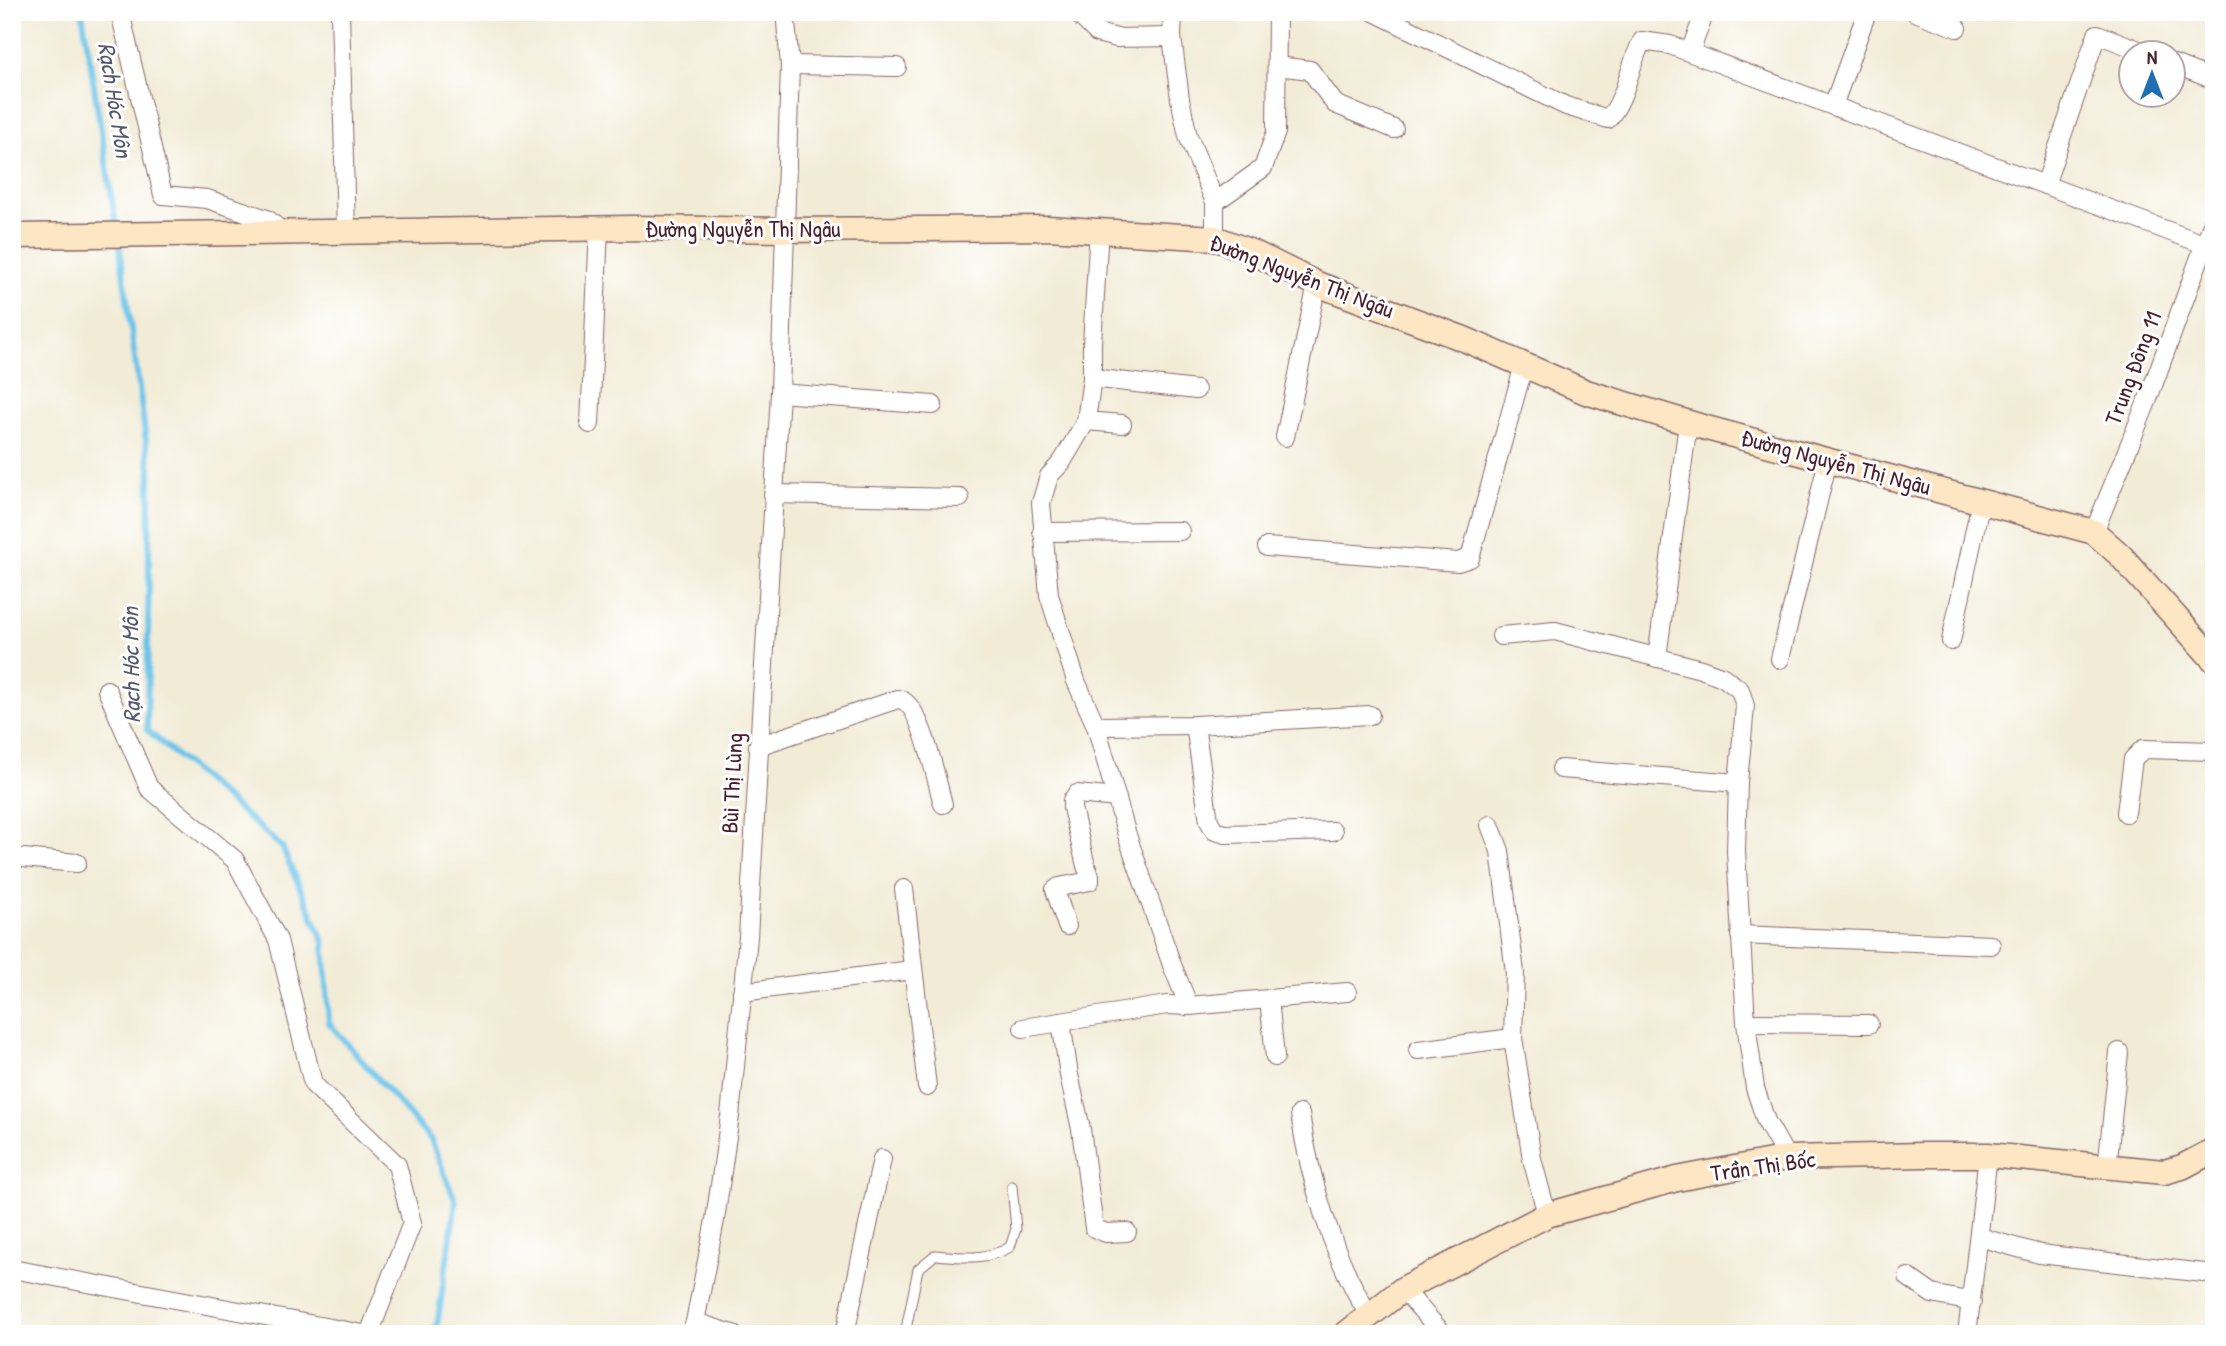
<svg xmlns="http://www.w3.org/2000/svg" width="2226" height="1346" viewBox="0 0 2226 1346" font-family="'Patrick Hand',sans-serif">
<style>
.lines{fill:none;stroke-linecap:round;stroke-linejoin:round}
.stream{stroke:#6dc4ea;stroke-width:6}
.lane-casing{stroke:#856767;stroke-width:11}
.street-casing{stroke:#856767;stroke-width:20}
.secondary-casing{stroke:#856767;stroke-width:27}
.lane{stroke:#fff;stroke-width:9}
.street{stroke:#fff;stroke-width:18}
.secondary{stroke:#fce6c4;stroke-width:24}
.labels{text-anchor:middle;stroke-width:6;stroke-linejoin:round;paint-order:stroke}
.street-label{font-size:23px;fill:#4a1f2b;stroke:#fff}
.water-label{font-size:24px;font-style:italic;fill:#56596e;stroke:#fff}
</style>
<rect width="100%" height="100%" fill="#fff"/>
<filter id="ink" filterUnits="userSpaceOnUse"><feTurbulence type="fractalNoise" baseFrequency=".0143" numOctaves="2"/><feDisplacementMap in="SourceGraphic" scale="14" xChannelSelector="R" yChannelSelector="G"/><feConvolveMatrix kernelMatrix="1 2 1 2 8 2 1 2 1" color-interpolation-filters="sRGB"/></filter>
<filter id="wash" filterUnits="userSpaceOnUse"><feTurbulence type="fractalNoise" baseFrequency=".00686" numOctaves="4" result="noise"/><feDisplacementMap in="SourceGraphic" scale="28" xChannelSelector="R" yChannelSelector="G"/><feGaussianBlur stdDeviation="1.57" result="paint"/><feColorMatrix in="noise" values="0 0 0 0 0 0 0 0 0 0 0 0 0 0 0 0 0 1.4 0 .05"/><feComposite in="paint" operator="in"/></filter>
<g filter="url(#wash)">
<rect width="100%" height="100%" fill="#f2ecd7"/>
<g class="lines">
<!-- stream -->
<g class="stream">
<polyline points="82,12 117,230"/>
<polyline points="119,240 150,470 147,730 282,847 324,942 329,1023 431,1140 456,1202 437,1325 431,1334"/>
</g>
</g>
</g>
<g filter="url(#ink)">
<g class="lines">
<defs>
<path id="lane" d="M905,1334L918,1269L935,1255C961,1257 986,1261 1010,1247L1016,1229L1012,1186"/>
<g id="street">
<polyline points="120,12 163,195 207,199 267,219 285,234"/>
<polyline points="340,12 346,231"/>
<polyline points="1076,12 1097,33 1117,38 1172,37"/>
<polyline points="1173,12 1172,37 1180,99 1188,136 1215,202 1215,238"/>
<path d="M1374,12L1566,106L1608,119C1627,97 1629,66 1642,41L1670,45L2214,248"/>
<polyline points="1915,12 1957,28"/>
<polyline points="1690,52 1705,12"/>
<polyline points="2174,64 2214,80"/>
<polyline points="790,65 897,67"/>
<polyline points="1277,66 1310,70 1335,104 1394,129"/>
<polyline points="1833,106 1867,12"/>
<polyline points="2045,185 2097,34 2144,52"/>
<polyline points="1215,202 1263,168 1276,132 1277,12"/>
<polyline points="1099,229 1092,344 1092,378 1086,421 1062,462 1049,476 1041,503 1049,595 1076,681 1096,726 1127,835 1172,965 1189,1006 1269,999 1275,1057"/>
<polyline points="1092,378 1196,390"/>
<polyline points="780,393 933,405"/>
<polyline points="1086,421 1122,424"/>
<polyline points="590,424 599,229"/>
<polyline points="1285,437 1317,284"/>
<polyline points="773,494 960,498"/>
<polyline points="1042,532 1180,531"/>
<polyline points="2094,532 2148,399 2214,219"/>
<polyline points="1267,547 1458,562 1470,558 1524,365"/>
<polyline points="1501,636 1555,631 1701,669 1723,677 1740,690 1745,706 1738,783 1736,851 1746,1023 1755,1088 1766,1121 1787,1158"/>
<polyline points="1951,641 1981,501"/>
<polyline points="1657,658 1688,423"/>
<polyline points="1780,659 1828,460"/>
<polyline points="107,690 149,788 235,860 278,940 313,1084 397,1165 412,1223 369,1334"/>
<polyline points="1195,725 1209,821 1215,831 1225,834 1333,831"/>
<polyline points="1096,726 1195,725 1370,715"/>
<path d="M758,746L898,699C921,700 937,784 943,804"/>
<polyline points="1561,769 1738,783"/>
<polyline points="2126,813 2133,759 2143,749 2214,751"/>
<polyline points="1490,825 1500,851 1515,973 1513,1038 1532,1159 1547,1215"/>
<polyline points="12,857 77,863"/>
<polyline points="904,889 927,1087"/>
<polyline points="1067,926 1055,890 1059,887 1090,881 1090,876 1086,866 1072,808 1072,800 1077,794 1117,798"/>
<polyline points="1740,935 1991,945"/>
<polyline points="742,992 912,970"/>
<polyline points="1269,999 1347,992"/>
<polyline points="1061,1022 1069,1075 1081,1129 1094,1228 1106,1233 1127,1232"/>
<polyline points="1746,1023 1869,1024"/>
<polyline points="1023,1028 1167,1005 1189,1006"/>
<polyline points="1418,1050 1513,1038"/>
<path d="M1300,1114C1310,1181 1333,1257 1369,1315"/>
<polyline points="2107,1168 2119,1052"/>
<polyline points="1979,1237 2040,1254 2204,1273"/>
<polyline points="12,1269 363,1334"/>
<polyline points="1908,1277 1932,1294 1972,1302"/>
<polyline points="1403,1289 1443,1334"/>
<polyline points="695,1322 733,1334"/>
<polyline points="690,1334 695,1322 715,1220 730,1116 748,937 780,393 790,65 785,12"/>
<polyline points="845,1334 882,1159"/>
<polyline points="1967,1334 1988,1155"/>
</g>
<g id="secondary">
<polyline points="12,236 632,228 784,230 1048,228 1215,238 1254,253 1317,284 1464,339 1586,392 1699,426 2094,532 2120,555 2214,660"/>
<polyline points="1346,1334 1403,1289 1547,1215 1677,1179 1787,1158 1923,1155 1988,1155 2164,1172 2182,1167 2214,1150"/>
</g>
</defs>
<!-- lane casing -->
<use href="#lane" class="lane-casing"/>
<!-- street casing -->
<use href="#street" class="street-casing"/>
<!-- secondary casing -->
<use href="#secondary" class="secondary-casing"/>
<!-- lane -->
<use href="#lane" class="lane"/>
<!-- street -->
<use href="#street" class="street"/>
<!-- secondary -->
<use href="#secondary" class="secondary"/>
</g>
</g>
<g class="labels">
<!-- street labels -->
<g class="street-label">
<text x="743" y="237">Đường Nguyễn Thị Ngâu</text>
<text transform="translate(1302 276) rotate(21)" y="8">Đường Nguyễn Thị Ngâu</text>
<text transform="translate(2133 368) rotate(-69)" y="8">Trung Đông 11</text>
<text transform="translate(1836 462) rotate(15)" y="8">Đường Nguyễn Thị Ngâu</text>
<text transform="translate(732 783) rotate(-87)" y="8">Bùi Thị Lùng</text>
<text transform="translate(1763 1166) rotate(-8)" y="8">Trần Thị Bốc</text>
</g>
<!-- water labels -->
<g class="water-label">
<text transform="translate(115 100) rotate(81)" y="8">Rạch Hóc Môn</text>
<text transform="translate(131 665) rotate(-91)" y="8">Rạch Hóc Môn</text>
</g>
</g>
<!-- margin -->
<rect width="2226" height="1346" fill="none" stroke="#fff" stroke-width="42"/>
<!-- north arrow -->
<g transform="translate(2152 74)"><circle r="33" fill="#ffffff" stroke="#b7a5aa" stroke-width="2"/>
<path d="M0-5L12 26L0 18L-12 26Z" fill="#1f6fb2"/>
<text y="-10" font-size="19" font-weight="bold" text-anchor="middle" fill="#4a1f2b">N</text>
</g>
</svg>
